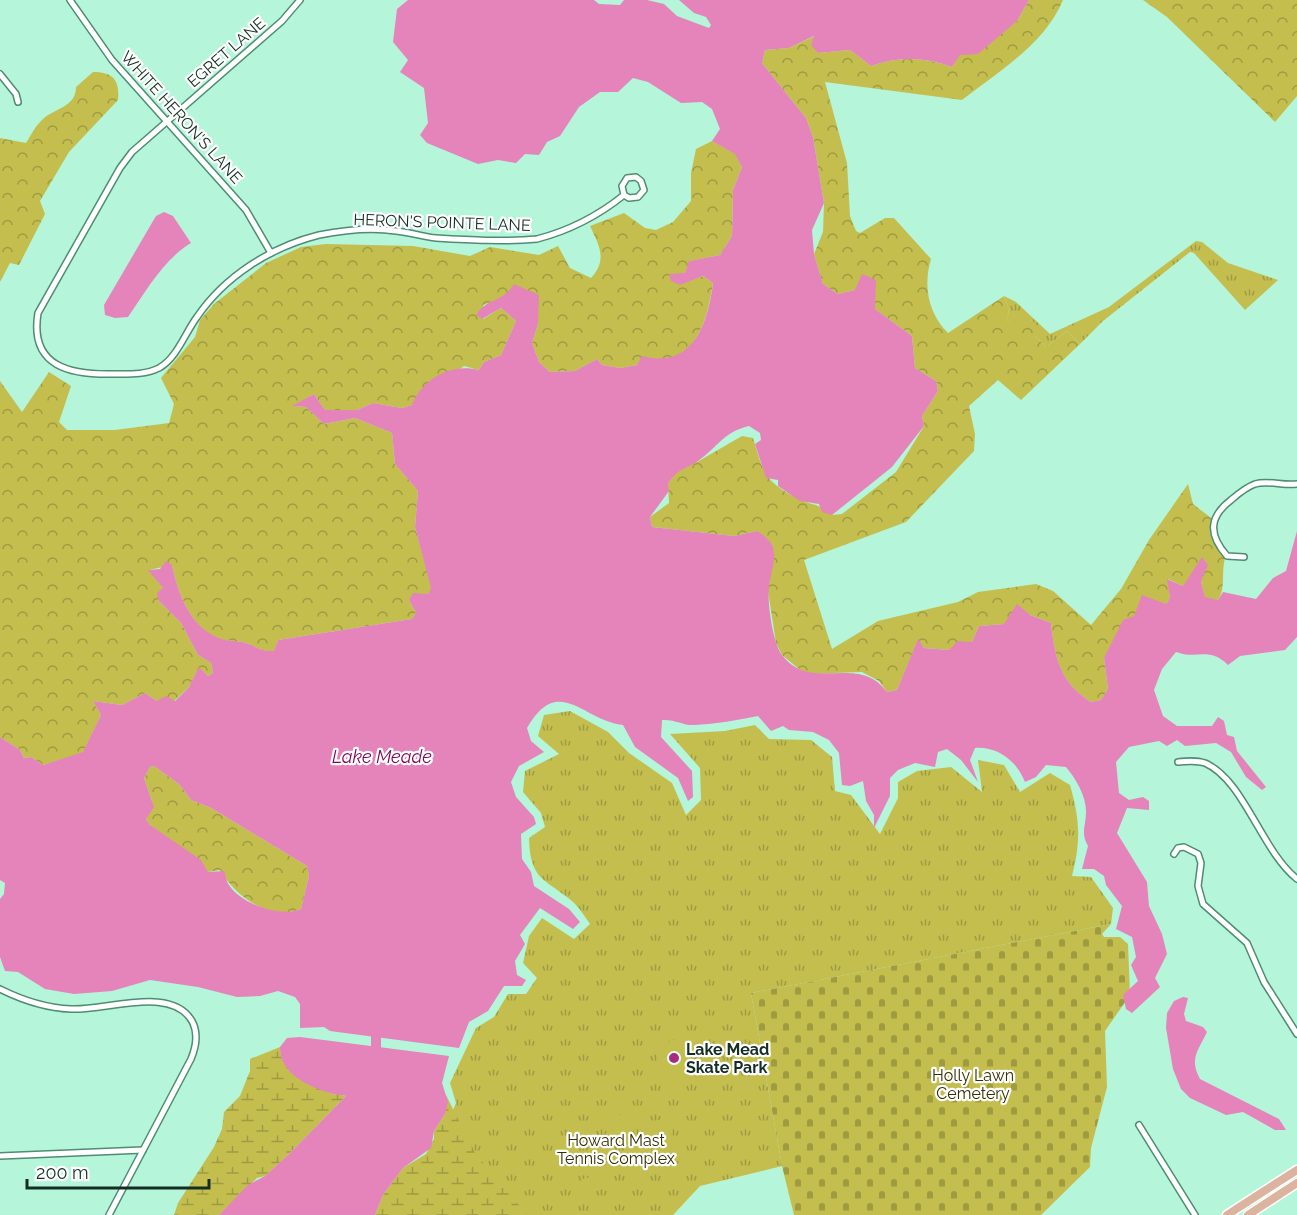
<svg xmlns="http://www.w3.org/2000/svg" width="1297" height="1215" viewBox="0 0 1297 1215" font-family="Raleway,sans-serif">
<style>
.grass{fill:url(#grass-tufts)}
.forest{fill:url(#forest-crowns)}
.wetland{fill:url(#wetland-marsh)}
.cemetery{fill:url(#cemetery-stones)}
.garden{fill:#c4be4f}
.water{fill:#e484ba;fill-rule:evenodd}
.lines{fill:none;stroke-linecap:round;stroke-linejoin:round}
.river{stroke:#e484ba;stroke-width:10}
.street-casing{stroke:#4f8c74;stroke-width:8}
.primary-casing{stroke:#fff;stroke-width:11}
.street{stroke:#fff;stroke-width:5}
.primary{stroke:#dcb39e;stroke-width:8}
.poi-dot{fill:#a92b7b;stroke:#fff;stroke-width:2}
.labels{text-anchor:middle;stroke-width:4.5;stroke-linejoin:round;paint-order:stroke}
.street-label{font-size:16px;fill:#142e24;stroke:#fff}
.poi-label{font-size:16px;font-weight:bold;fill:#142e24;stroke:#fff;text-anchor:start}
.park-label{font-size:16px;fill:#323000;stroke:#fff}
.water-label{font-size:18px;font-style:italic;fill:#7e0558;stroke:#fff}
</style>
<defs>
<pattern id="grass-tufts" width="24" height="20" patternUnits="userSpaceOnUse" patternTransform="scale(1.5)"><rect width="24" height="20" fill="#c4be4f"/><path d="M3 7l-1-3M5 7V3M7 7l1-3M15 17l-1-3M17 17v-4M19 17l1-3" fill="none" stroke="#9e9b41"/></pattern>
<pattern id="forest-crowns" width="20" height="18" patternUnits="userSpaceOnUse" patternTransform="scale(1.5)"><rect width="20" height="18" fill="#c4be4f"/><path d="M2 6a3 3 0 1 1 6 0M12 15a3 3 0 1 1 6 0" fill="none" stroke="#9e9b41"/></pattern>
<pattern id="wetland-marsh" width="20" height="14" patternUnits="userSpaceOnUse" patternTransform="scale(1.5)"><rect width="20" height="14" fill="#c4be4f"/><path d="M1 5h8M5 5V1M11 12h8M15 12V8" fill="none" stroke="#9e9b41"/></pattern>
<pattern id="cemetery-stones" width="16" height="16" patternUnits="userSpaceOnUse" patternTransform="scale(1.5)"><rect width="16" height="16" fill="#c4be4f"/><path d="M2 7V4a2 2 0 0 1 4 0v3zM10 15v-3a2 2 0 0 1 4 0v3z" fill="#9e9b41"/></pattern>
</defs>
<rect width="100%" height="100%" fill="#b5f5d9"/>
<!-- grass -->
<g class="grass">
<polygon points="1196,241 1202,242 1228,263 1278,280 1245,310 1194,253 1190,252 1103,321 1080,344 1067,331 1046,347 1035,336 1032,320 1014,328 1007,320 1009,310 1004,296 1016,302 1050,334 1109,307"/>
<path d="M570,711L608,732L629,753L672,783L686,815L701,800L700,768L670,734L725,731L755,725L769,739L811,740L832,757L835,791L851,795L880,834L898,798V782L917,771L951,767L982,792L978,760L1004,765L1020,792L1050,773L1070,785C1080,820 1081,841 1072,876L1091,877L1113,908L1111,924L751,993L782,1166L700,1186L673,1215H508L442,1136L456,1103L450,1083L476,1028L494,1017L508,994H526L537,978L523,963L529,936L542,918L574,939L590,924C585,917 579,907 572,901C544,878 530,880 529,838L545,827L541,813L523,792L525,771L559,754L538,736L544,715Z"/>
</g>
<!-- forest -->
<g class="forest">
<path d="M1029,0H1063C1044,45 999,71 962,100L825,82L847,163L850,216L856,231L860,233L885,218H894L931,259C923,286 928,313 948,333L1004,296L1009,310L1007,320L1014,327L1032,320L1038,327L1035,336L1046,347L1067,331L1080,344L1021,400L998,380L969,406L975,434L974,451L906,522L804,560L832,649L878,621L958,602L978,592L1036,584L1053,591L1091,625L1121,589L1149,540L1188,484L1193,504L1211,518L1214,536L1225,558C1221,573 1226,588 1218,600L1205,598L1201,581L1183,586L1168,579L1170,598L1166,604L1134,616L1104,658L1108,689L1101,700L1091,702C1059,681 1055,659 1051,623L1030,615L1004,624L979,626L972,642L949,650L924,648L918,640L897,690L887,692L879,681L862,672L805,674L782,655L776,643L768,591L774,551L757,531L734,536L652,527L650,517L669,503L668,484L677,470L697,462L742,436L753,438C764,473 763,481 799,499C814,507 815,501 832,515L842,514L896,472L924,426L922,416L938,391L936,381L915,368L912,336L875,309L855,290L838,294L823,284L814,254L823,232L824,203L813,137L806,118L762,63L765,50L789,48L815,36L818,53L850,50L871,66C898,56 925,57 952,67L960,54L1017,21Z"/>
<polygon points="1143,0 1297,0 1297,96 1275,122 1167,17"/>
<path d="M93,72C113,72 120,80 118,100L69,152L40,201L45,214L19,265L10,263L0,282V138L26,143C31,135 36,125 43,119C55,108 76,107 76,87Z"/>
<path d="M712,141L736,154L742,167L733,190L732,236L720,255L690,261L680,284L703,276L713,283C707,323 694,370 643,357L637,365L620,368L602,365L597,359L575,371L550,372L539,362L532,343L538,324L506,297L483,305V319L501,308L516,321L501,355L484,362L479,370L464,366L412,405L402,408L373,403L357,410H325L314,394L294,406L306,407L324,424L355,418L392,433L395,464L418,491L415,527L432,588L428,594L409,600L416,613L412,619L278,640L274,652C256,651 256,645 243,642C235,641 224,641 216,638C189,624 178,593 172,565L149,570L163,588L158,600L181,623L198,655L211,663L213,673L208,676L199,668L189,687L174,701H157L145,693L122,705L93,701L101,715L83,753L43,765L31,757L24,758L20,750L0,737V381L22,412L49,372L71,386L59,422L67,430H115L169,423L174,404L161,378L195,337L200,320L214,304L266,263L301,247L326,244L413,246L470,256L490,247L539,255L558,246L570,268L591,278C608,260 599,245 590,226L624,213L645,228L656,230L673,222L691,201V173L696,149Z"/>
<path d="M154,766L179,784L191,800L211,808L307,866L309,876L301,909C270,922 235,896 220,870L208,872L150,825L146,819L152,801L144,778L150,767Z"/>
</g>
<!-- wetland -->
<g class="wetland">
<path d="M280,1047C279,1073 313,1088 333,1094C338,1096 342,1094 346,1096L289,1154L265,1176L257,1178L219,1215H174L178,1203L214,1147L222,1129L224,1112L240,1096L250,1071V1059Z"/>
<polygon points="446,1095 475,1153 527,1215 375,1215 383,1195 403,1168 426,1154 434,1139 434,1131 445,1114"/>
</g>
<!-- cemetery -->
<polygon class="cemetery" points="1111,924 1102,934 1104,937 1120,937 1128,944 1130,995 1105,1031 1107,1087 1091,1148 1090,1167 1041,1215 794,1215 782,1166 751,993"/>
<!-- garden -->
<g class="garden">
<polygon points="682,1037 695,1069 665,1080 653,1047"/>
<polygon points="627,1113 629,1123 608,1128 606,1118"/>
<polygon points="667,1118 669,1128 648,1133 646,1123"/>
<polygon points="630,1126 632,1136 611,1141 609,1131"/>
<polygon points="670,1131 672,1141 651,1146 649,1136"/>
<polygon points="594,1136 596,1145 575,1150 573,1141"/>
<polygon points="673,1144 675,1154 654,1159 652,1149"/>
<polygon points="597,1148 599,1158 578,1163 576,1153"/>
<polygon points="676,1157 678,1167 657,1172 655,1162"/>
<polygon points="600,1161 602,1171 581,1176 579,1166"/>
<polygon points="603,1174 605,1184 584,1189 582,1179"/>
</g>
<!-- water -->
<g class="water">
<path d="M408,0H594L599,4L620,5L624,0H647L664,4L677,16L709,28L711,25L706,17L694,13L679,0H1029L1017,21L978,54L960,55L952,67C925,57 898,56 871,66L850,50L818,53L811,45L814,36L789,48L765,50L762,63L806,118L813,137L824,203L812,230L814,254L823,284L838,294L855,290L862,274L876,280L875,309L912,336L915,368L936,381L938,391L922,416L924,426L892,467L832,515L822,512L819,504L800,501L778,486V480L766,478L755,444L761,440L760,433L749,426C723,432 718,447 698,461C683,471 679,467 668,484L669,491L650,517L652,527L734,536L757,531C765,536 773,542 774,552C775,563 770,576 769,588C767,602 773,644 782,655C811,694 858,652 887,692L897,690L918,639L924,648L949,650L958,641L972,642L979,626L1004,624L1017,604L1030,615L1051,623C1055,658 1059,681 1091,702L1101,700L1108,689L1104,658L1123,620L1134,616L1142,595L1166,604L1170,598L1167,579L1183,586L1202,557L1208,565L1201,581L1205,597L1218,600L1223,592L1256,599L1273,578L1286,571L1297,531V637L1285,650L1240,656L1228,665C1209,646 1197,660 1176,652L1162,669L1154,690L1163,716L1177,726H1212L1218,717L1224,721L1227,735L1234,737L1237,751L1266,787L1262,790L1246,777L1231,752L1216,743L1185,746L1177,740L1167,746L1159,741L1129,747L1116,762L1119,793L1129,800L1143,797L1149,801V810L1127,808L1117,833L1147,882L1149,906L1162,934L1167,954L1155,978L1160,987L1132,1013L1126,1009L1123,995L1138,981L1131,965L1136,957L1132,937L1116,929L1122,906L1106,885L1104,876L1094,869H1082L1088,846C1081,834 1085,828 1086,814C1087,797 1076,779 1066,767L1046,765L1036,777L1025,782C1017,761 997,746 975,748L970,760L978,782L961,760L947,749L938,752L935,767L915,763L898,770L890,778V796L874,828V815L866,801L863,781L850,786L842,785L839,753L829,740L813,732L789,730L783,726L771,731L758,716C737,720 716,724 695,725C684,726 675,719 662,720L661,737L692,771L693,797L688,801L678,778L635,747L623,725C583,721 559,673 527,728L531,741L544,752L519,766L511,782L516,797L534,817L536,824L521,834L522,859L531,872L534,886L569,909L580,922L573,929L540,908L520,935L525,944L515,961L517,975L526,980L522,986H504L488,1011L469,1022L459,1048L330,1031L324,1027L300,1028V1004L295,997L278,991L260,996L237,997L198,987L150,980L112,991L74,994L45,989L18,972L5,971L0,957V899L4,894L5,883L0,880V737L20,750L24,758L31,757L43,765L83,752L101,715L93,701L122,705L145,693L157,701L166,696L175,701L189,687L199,667L208,676L213,673L211,663L198,655L181,623L158,600L157,593L163,588L148,570L160,569L166,561L172,565C178,593 189,624 216,637C224,641 235,641 243,642C256,645 257,651 274,651L278,640L412,619L416,613L409,600L413,593L428,594L431,588L415,527L418,491L395,464L392,433L355,418L324,424L306,407L292,406L314,394L325,410H357L373,403L402,408L412,405C423,378 451,363 479,370L484,362L501,355L516,321L501,308L482,319L476,315C489,296 500,305 514,284L539,295L538,324L532,343L539,362L550,372L575,371L597,359L602,365L620,368L637,365L642,356C693,370 708,323 713,283L703,276L680,285L671,281L669,274L685,273L689,261L720,255L732,236L733,190L742,167L735,154L712,141L720,129L712,109L702,102L681,103L648,82L633,78L618,92H600L579,107L560,136L547,142L539,155L525,154L516,163L498,160L478,164L427,143L420,135L428,123L424,88L400,72L408,60L393,42L397,9ZM154,766L179,784L191,800L211,808L307,866L309,876L301,909C281,918 241,904 229,885C226,881 226,875 224,871L208,872L201,860L150,825L146,819L154,807L144,778L150,767Z"/>
<path d="M164,212L173,216L191,243C164,259 146,291 128,317L115,318L105,315L104,305L156,216Z"/>
<path d="M1183,997L1188,998L1184,1014L1186,1021L1203,1027L1207,1032C1198,1051 1189,1059 1200,1079L1279,1119L1286,1130H1275L1243,1112L1226,1115L1190,1098L1181,1089L1173,1069L1166,1028L1167,1013L1174,1001Z"/>
<path d="M300,1037L449,1056L442,1083L448,1102L445,1114L434,1131L431,1148L403,1168L383,1195L375,1215H219L248,1185L265,1176L289,1154L346,1096C342,1094 339,1096 333,1094C311,1088 279,1074 280,1047L287,1038Z"/>
</g>
<g class="lines">
<!-- river -->
<polyline class="river" points="376,1060 376,1024"/>
<defs>
<g id="street">
<polyline points="70,0 112,60 246,210 271,253"/>
<path d="M300,0L282,21L132,152L120,168L38,313C29,368 72,375 114,374C129,374 145,375 159,368C177,358 185,333 197,317C225,276 271,247 319,235C344,230 371,227 396,231C410,232 423,237 436,238C469,240 504,242 537,239C568,231 599,215 624,195L622,186L627,178L636,177L641,181L644,190L638,197L629,198L624,195"/>
<polyline points="0,74 16,94 18,102"/>
<path d="M1244,557L1227,556C1208,534 1209,517 1231,500C1238,494 1246,487 1255,484C1268,480 1283,486 1297,484"/>
<path d="M1178,762C1187,761 1196,760 1205,763C1244,780 1261,850 1297,879"/>
<polyline points="1174,854 1178,848 1184,847 1198,854 1201,863 1198,886 1203,904 1247,943 1264,982 1297,1034"/>
<path d="M0,989C22,1000 47,1008 71,1009C106,1011 174,984 193,1023C198,1034 196,1047 191,1059L109,1215"/>
<polyline points="1139,1125 1195,1215"/>
<polyline points="0,1156 143,1150"/>
</g>
<g id="primary">
<polyline points="1227,1215 1297,1170"/>
<polyline points="1248,1215 1297,1183"/>
</g>
</defs>
<!-- street casing -->
<use href="#street" class="street-casing"/>
<!-- primary casing -->
<use href="#primary" class="primary-casing"/>
<!-- street -->
<use href="#street" class="street"/>
<!-- primary -->
<use href="#primary" class="primary"/>
</g>
<!-- markers -->
<circle class="poi-dot" cx="674" cy="1058" r="6"/>
<g class="labels">
<!-- street labels -->
<g class="street-label">
<text transform="translate(226 52) rotate(-41)" y="6">EGRET LANE</text>
<text transform="translate(182 117) rotate(48)" y="6">WHITE HERON'S LANE</text>
<text transform="translate(442 222) rotate(2)" y="6">HERON'S POINTE LANE</text>
</g>
<!-- poi labels -->
<g class="poi-label">
<text x="686" y="1055">Lake Mead<tspan x="686" dy="18">Skate Park</tspan></text>
</g>
<!-- park labels -->
<g class="park-label">
<text x="973" y="1081">Holly Lawn<tspan x="973" dy="18">Cemetery</tspan></text>
<text x="616" y="1146">Howard Mast<tspan x="616" dy="18">Tennis Complex</tspan></text>
</g>
<!-- water labels -->
<g class="water-label">
<text x="382" y="763">Lake Meade</text>
</g>
</g>
<!-- scale -->
<path d="M27 1179v9h182v-9" fill="none" stroke="#142e24" stroke-width="3"/>
<text x="36" y="1179" font-size="18" fill="#142e24" stroke="#ffffff" stroke-width="4.5" paint-order="stroke">200 m</text>
</svg>
